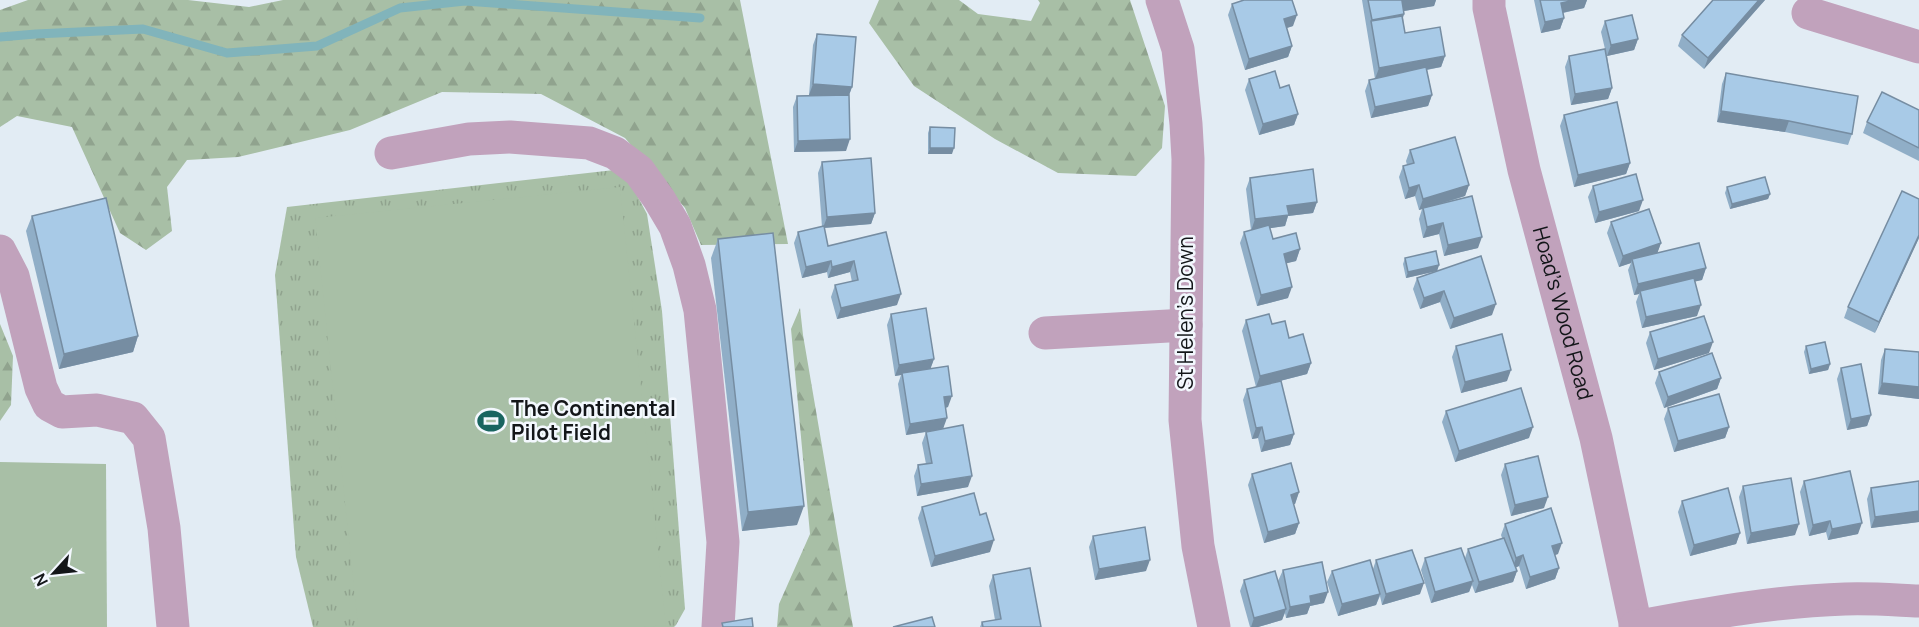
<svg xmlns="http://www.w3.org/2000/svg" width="1919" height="627" viewBox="0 0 1919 627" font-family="Manrope,sans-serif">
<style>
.grass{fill:url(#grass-tufts)}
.forest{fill:url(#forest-firs)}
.pitch{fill:#a8bfa6}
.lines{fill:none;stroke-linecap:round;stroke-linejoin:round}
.stream{stroke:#81b4bb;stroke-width:9}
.minor{stroke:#c1a2bc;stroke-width:33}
.wall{fill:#90aec7}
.shaded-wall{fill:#768da2}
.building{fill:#a8cae7;stroke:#768da2;stroke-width:1.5}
.labels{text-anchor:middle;stroke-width:5;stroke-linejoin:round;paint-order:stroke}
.street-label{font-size:21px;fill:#131619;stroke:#f3f8fe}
.poi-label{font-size:21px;font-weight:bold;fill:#131619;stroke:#f3f8fe;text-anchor:start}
</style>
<defs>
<pattern id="grass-tufts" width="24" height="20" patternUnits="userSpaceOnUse" patternTransform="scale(1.5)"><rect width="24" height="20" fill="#a8bfa6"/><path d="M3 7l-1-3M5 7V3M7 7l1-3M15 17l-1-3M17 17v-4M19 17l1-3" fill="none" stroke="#90a38e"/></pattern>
<pattern id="forest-firs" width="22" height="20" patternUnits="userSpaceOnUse" patternTransform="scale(1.5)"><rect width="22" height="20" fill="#a8bfa6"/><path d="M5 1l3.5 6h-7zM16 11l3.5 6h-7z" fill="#90a38e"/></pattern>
</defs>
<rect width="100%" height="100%" fill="#e2ecf4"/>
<!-- grass -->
<polygon class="grass" points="623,169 647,214 662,311 685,609 676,625 674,627 313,627 296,557 275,275 287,207"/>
<!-- forest -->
<g class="forest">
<polygon points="28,0 188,0 249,7 283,0 740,0 788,244 701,245 685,208 625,138 541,94 442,92 350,130 238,157 187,160 167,187 172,231 146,250 120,233 72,127 17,116 0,127 0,10"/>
<polygon points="879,0 959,0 978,14 1031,21 1040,3 1038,0 1130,0 1165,106 1162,148 1136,176 1058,173 995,139 914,86 869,23"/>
<polygon points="800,308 803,335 853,627 777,627 779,604 810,534 791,329"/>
<polygon points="0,324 13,356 11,405 0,421"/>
</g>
<!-- pitch -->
<g class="pitch">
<polygon points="620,187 666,625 644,627 358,627 315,218"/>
<polygon points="0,462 106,464 107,627 0,627"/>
</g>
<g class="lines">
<!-- stream -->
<polyline class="stream" points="0,37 36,34 143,29 227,53 317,46 400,8 465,1 700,18"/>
<!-- minor -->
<g class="minor">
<polyline points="1162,0 1178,49 1186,124 1188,159 1185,420 1198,546 1214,627"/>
<path id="s1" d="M1489,0V8L1524,170L1596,438L1636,627"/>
<polyline points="1808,13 1919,47"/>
<polyline points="391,153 469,139 510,137 589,143 615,153 639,171 659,199 675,226 689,265 700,310 723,542 718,627"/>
<polyline points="0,251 13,276 41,388 49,405 62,412 97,410 133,418 149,438 164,528 173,627"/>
<polyline points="1045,333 1186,325"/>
<path d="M1635,627C1704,614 1775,601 1845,599C1870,598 1895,600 1919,601"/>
</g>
</g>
<!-- wall -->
<g class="wall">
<polygon points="1362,0 1436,0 1434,6 1404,11 1404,14 1403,18 1405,33 1445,56 1441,67 1427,70 1432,95 1428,106 1371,118 1365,91 1369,80 1375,79"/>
<polygon points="1534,0 1587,0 1584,8 1563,13 1564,18 1560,29 1541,33"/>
<polygon points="1713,0 1765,0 1704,69 1678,46 1682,35"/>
<polygon points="1232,4 1293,26 1287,28 1292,46 1288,57 1245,70 1228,15"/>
<polygon points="1605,21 1638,39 1634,50 1607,56 1612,88 1608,99 1571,105 1565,67 1569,56 1605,49 1601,32"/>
<polygon points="817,34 852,87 849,95 846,151 794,152 793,107 797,96 817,95 809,95 813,45"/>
<polygon points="1726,73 1852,134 1848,145 1785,132 1717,122 1722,84"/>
<polygon points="1249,79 1280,88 1298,114 1294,125 1259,135 1245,90"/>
<polygon points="1919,110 1919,161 1863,133 1867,122"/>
<polygon points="1564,115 1630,163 1626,174 1574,187 1560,126"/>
<polygon points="930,127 952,154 928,154 928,133"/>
<polygon points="1410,150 1469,185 1465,196 1444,203 1478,248 1444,256 1439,234 1423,238 1419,219 1422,209 1419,210 1415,196 1405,199 1399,177 1403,166 1407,165 1406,161"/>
<polygon points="822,162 875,213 871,224 824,228 828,246 886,232 897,305 837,319 831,297 835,285 852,282 850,272 828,278 827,272 802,278 794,243 798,232 822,227 818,173"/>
<polygon points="1250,178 1317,202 1313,213 1288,216 1285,226 1270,228 1273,239 1300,249 1296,261 1286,263 1288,298 1257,306 1240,243 1244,232 1251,230 1246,189"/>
<polygon points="1593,186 1639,211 1595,223 1588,197"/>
<polygon points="1727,187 1770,194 1768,199 1730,209 1725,193"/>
<polygon points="32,216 138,336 133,352 59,369 26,231"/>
<polygon points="1611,222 1661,243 1657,253 1706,268 1702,280 1695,281 1697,316 1642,328 1636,302 1639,294 1634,295 1628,270 1631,263 1619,267 1607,233"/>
<polygon points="1919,238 1875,333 1844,318 1848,307"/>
<polygon points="718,239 797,525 742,531 711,258"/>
<polygon points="1405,258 1439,265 1437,271 1406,278 1403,264"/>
<polygon points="1417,278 1492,315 1450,329 1440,302 1420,309 1413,289"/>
<polygon points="891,314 934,359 930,369 948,407 946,408 943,429 968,487 917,496 914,476 918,465 926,464 922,443 926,432 939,430 906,435 898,384 901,375 895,376 887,325"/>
<polygon points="1246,320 1272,324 1289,338 1311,363 1307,374 1256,387 1242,331"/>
<polygon points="1650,332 1709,353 1654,370 1646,343"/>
<polygon points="1456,346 1507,381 1461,393 1452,357"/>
<polygon points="1806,346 1830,364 1828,370 1809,374 1804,352"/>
<polygon points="1885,349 1919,352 1919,399 1878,394 1881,360"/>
<polygon points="1841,368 1871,415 1867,426 1847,430 1837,379"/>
<polygon points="1659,372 1721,378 1717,389 1664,408 1655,383"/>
<polygon points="1247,389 1294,434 1290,445 1261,452 1258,438 1252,439 1243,400"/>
<polygon points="1668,408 1729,427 1725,438 1674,452 1664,419"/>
<polygon points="1446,411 1529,438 1455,462 1442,422"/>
<polygon points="1505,464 1544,508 1511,516 1501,475"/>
<polygon points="1252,474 1299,492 1295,504 1293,504 1299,523 1295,534 1264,543 1248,485"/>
<polygon points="1804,481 1858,534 1828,540 1826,532 1809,536 1800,492"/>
<polygon points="1919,481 1919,522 1871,528 1867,499 1871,488"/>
<polygon points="1743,486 1795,535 1747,544 1739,497"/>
<polygon points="1682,501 1740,533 1736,544 1690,556 1678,512"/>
<polygon points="922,507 990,552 931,567 918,518"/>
<polygon points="1505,524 1558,554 1555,555 1559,568 1555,579 1526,589 1519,566 1515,568 1517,571 1513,582 1475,593 1472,585 1469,592 1431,603 1421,570 1425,558 1465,558 1468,549 1502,538 1501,535"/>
<polygon points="1093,536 1146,571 1095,580 1089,547"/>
<polygon points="1376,560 1420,594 1382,605 1380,596 1376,605 1338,616 1327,582 1332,571 1373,569"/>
<polygon points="1283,570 1324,603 1310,606 1307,614 1286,618 1285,613 1282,620 1258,627 1250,627 1240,591 1244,580 1278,581"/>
<polygon points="993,575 1041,627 980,627 982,622 995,620 989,586"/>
</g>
<!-- shaded-wall -->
<g class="shaded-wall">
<polygon points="1409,0 1436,0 1434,6 1398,12 1402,1"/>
<polygon points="1575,0 1587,0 1584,8 1557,14 1561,3"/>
<polygon points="1759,0 1765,0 1704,69 1708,58"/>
<polygon points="1404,14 1400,25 1371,21 1372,20"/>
<polygon points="1297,15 1293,26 1280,30 1284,19"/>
<polygon points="1564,18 1560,29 1541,33 1545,22"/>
<polygon points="1638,39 1634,50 1607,56 1611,45"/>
<polygon points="1292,46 1288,57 1245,70 1249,59"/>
<polygon points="1445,56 1441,67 1375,79 1379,68"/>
<polygon points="813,84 852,87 848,98 809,95"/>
<polygon points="1612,88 1608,99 1571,105 1575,94"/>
<polygon points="1432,95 1428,106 1371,118 1375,107"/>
<polygon points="1721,111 1789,121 1785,132 1717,122"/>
<polygon points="1298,114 1294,125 1259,135 1263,124"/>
<polygon points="850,139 846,151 794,152 798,141"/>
<polygon points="930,148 954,148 952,154 928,154"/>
<polygon points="1630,163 1626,174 1574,187 1578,175"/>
<polygon points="1419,185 1415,196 1405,199 1409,188"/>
<polygon points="1469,185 1465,196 1419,210 1423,199"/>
<polygon points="1770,194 1768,199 1730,209 1732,204"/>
<polygon points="1643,200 1639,211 1595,223 1599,212"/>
<polygon points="1317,202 1313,213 1288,216 1285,226 1251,231 1255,219 1287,206"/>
<polygon points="875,213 871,224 823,228 827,217"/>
<polygon points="1443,223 1439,234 1423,238 1427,227"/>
<polygon points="1919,235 1919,238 1875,333 1879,322"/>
<polygon points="1482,237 1478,248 1444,256 1448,245"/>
<polygon points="1661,243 1657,254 1632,259 1631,263 1619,267 1623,256"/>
<polygon points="1300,249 1296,261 1280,265 1284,254"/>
<polygon points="831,261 827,272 802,278 806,267"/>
<polygon points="854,261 850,272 828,278 832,267"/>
<polygon points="1439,265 1437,271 1406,278 1408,272"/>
<polygon points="1706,268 1702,280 1641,294 1640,291 1639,294 1634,295 1638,284"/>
<polygon points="1292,287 1288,298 1257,306 1261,295"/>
<polygon points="1444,291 1440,302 1420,309 1424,298"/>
<polygon points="901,294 897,305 837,319 841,308"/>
<polygon points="1496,304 1492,315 1450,329 1454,318"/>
<polygon points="1701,305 1697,316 1642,328 1646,317"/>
<polygon points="138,336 133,352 59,369 64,354"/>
<polygon points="1713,342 1709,353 1654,370 1658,359"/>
<polygon points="934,359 930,370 895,376 899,365"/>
<polygon points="1311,363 1307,374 1256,387 1260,376"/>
<polygon points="1830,364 1828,370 1809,374 1811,369"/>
<polygon points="1511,370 1507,381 1461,393 1465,382"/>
<polygon points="1721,378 1717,389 1664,408 1668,397"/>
<polygon points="1882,383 1919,387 1919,399 1878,394"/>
<polygon points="952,396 948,407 940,408 944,397"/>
<polygon points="1871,415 1867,426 1847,430 1851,419"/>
<polygon points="947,418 943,429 906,435 910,424"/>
<polygon points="1262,427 1258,438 1252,439 1256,428"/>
<polygon points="1533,427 1529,438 1455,462 1459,451"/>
<polygon points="1729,427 1725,438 1674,452 1678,441"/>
<polygon points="1294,434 1290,445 1261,452 1265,441"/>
<polygon points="972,476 968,487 917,496 921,484"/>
<polygon points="1299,492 1295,504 1287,506 1291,495"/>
<polygon points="1548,497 1544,508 1511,516 1515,505"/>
<polygon points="804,506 797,525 742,531 748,512"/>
<polygon points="1919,511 1919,522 1871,528 1875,517"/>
<polygon points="1830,521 1826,532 1809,536 1813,525"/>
<polygon points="1299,523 1295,534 1264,543 1268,532"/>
<polygon points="1862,523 1858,534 1828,540 1832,529"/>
<polygon points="1799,524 1795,535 1747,544 1751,533"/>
<polygon points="1740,533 1736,544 1690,556 1694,545"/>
<polygon points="994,540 990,552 931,567 935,556"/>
<polygon points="1562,543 1558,554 1548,557 1552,546"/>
<polygon points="1523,555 1519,566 1512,569 1516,558"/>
<polygon points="1150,560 1146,571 1095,580 1099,569"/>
<polygon points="1559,568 1555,579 1526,589 1530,577"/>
<polygon points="1517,571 1513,582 1475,593 1479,582"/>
<polygon points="1473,581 1469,592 1431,603 1435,592"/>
<polygon points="1424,583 1420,594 1382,605 1386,594"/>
<polygon points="1328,592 1324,603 1310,606 1307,614 1286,618 1290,607 1310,596"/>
<polygon points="1380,594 1376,605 1338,616 1342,604"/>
<polygon points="1286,609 1282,620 1258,627 1251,627 1254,618"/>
</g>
<!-- building -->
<g class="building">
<polygon points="1244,0 1292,0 1297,15 1284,19 1292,46 1249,59 1232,4"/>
<polygon points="1368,0 1409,0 1402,1 1404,14 1372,20"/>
<polygon points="1540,0 1575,0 1561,3 1564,18 1545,22"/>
<polygon points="1713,0 1759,0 1708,58 1682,35"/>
<polygon points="1632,15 1638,39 1611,45 1605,21"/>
<polygon points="1402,16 1405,33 1440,27 1445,56 1379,68 1371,21"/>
<polygon points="817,34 856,37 852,87 813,84"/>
<polygon points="1605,49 1612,88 1575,94 1569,56"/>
<polygon points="1426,67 1432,95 1375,107 1369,80"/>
<polygon points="1275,71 1280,88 1289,85 1298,114 1263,124 1249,79"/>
<polygon points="1726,73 1858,96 1852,134 1789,121 1721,111"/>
<polygon points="1882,92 1919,110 1919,148 1867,122"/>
<polygon points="849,95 850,139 798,141 797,96"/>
<polygon points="1617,102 1630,163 1578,175 1564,115"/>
<polygon points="930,127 955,128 954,148 930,148"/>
<polygon points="1455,137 1469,185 1423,199 1419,185 1409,188 1403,166 1414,163 1410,150"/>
<polygon points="871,158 875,213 827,217 822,162"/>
<polygon points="1313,169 1317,202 1287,206 1289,215 1255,219 1250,178"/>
<polygon points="1636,174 1643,200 1599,212 1593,186"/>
<polygon points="1765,177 1770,194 1732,204 1727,187"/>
<polygon points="1902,191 1919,199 1919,235 1879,322 1848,307"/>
<polygon points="1472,196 1482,237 1448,245 1443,223 1427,227 1423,208"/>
<polygon points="106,198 138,336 64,354 32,216"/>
<polygon points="1649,209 1661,243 1623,256 1611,222"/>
<polygon points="1269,225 1273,239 1296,233 1300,249 1284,254 1292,287 1261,295 1244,232"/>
<polygon points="824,226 828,246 886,232 901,294 841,308 835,285 858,280 854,261 832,267 831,261 806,267 798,232"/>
<polygon points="773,233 804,506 748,512 718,239"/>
<polygon points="1699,243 1706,268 1638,284 1632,259"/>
<polygon points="1436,251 1439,265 1408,272 1405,258"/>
<polygon points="1481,256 1496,304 1454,318 1444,291 1424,298 1417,278"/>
<polygon points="1694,278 1701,305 1646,317 1640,291"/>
<polygon points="926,308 934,359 899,365 891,314"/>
<polygon points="1269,314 1272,324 1285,321 1289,338 1303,334 1311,363 1260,376 1246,320"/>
<polygon points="1704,316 1713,342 1658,359 1650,332"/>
<polygon points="1502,334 1511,370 1465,382 1456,346"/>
<polygon points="1825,342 1830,364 1811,369 1806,346"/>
<polygon points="1885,349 1919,352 1919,387 1882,383"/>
<polygon points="1712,353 1721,378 1668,397 1659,372"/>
<polygon points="1861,364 1871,415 1851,419 1841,368"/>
<polygon points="948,366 952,396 944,397 947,418 910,424 902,373"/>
<polygon points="1281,381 1294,434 1265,441 1262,427 1256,428 1247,389"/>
<polygon points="1521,388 1533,427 1459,451 1446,411"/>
<polygon points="1719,394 1729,427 1678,441 1668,408"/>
<polygon points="963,425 972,476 921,484 918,465 932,463 926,432"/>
<polygon points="1538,456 1548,497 1515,505 1505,464"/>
<polygon points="1291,463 1299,492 1291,495 1299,523 1268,532 1252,474"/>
<polygon points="1850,471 1862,523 1832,529 1830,521 1813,525 1804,481"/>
<polygon points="1791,478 1799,524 1751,533 1743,486"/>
<polygon points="1919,481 1919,511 1875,517 1871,488"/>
<polygon points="1728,488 1740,533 1694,545 1682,501"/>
<polygon points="974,493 980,515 986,513 994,540 935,556 922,507"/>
<polygon points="1551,508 1562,543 1552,546 1559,568 1530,577 1523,555 1516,558 1505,524"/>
<polygon points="1145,527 1150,560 1099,569 1093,536"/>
<polygon points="1504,538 1517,571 1479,582 1468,549"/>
<polygon points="1461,548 1473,581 1435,592 1425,558"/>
<polygon points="1412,550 1424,583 1386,594 1376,560"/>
<polygon points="1370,560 1380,594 1342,604 1332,571"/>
<polygon points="1322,562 1328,592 1310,596 1311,603 1290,607 1283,570"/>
<polygon points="1030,568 1041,627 983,627 982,622 1001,619 993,575"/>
<polygon points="1275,571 1286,609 1254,618 1244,580"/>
<polygon points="932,617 935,627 893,627"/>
<polygon points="752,618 753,627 723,627 722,623"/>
</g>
<!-- icons -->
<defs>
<symbol id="stadium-bare" viewBox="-9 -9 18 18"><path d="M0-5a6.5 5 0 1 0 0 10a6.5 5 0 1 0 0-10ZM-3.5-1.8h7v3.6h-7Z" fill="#196560" stroke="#f3f8fe" stroke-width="2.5" paint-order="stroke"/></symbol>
</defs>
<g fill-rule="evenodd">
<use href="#stadium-bare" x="472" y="402" width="38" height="38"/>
</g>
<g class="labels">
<!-- street labels -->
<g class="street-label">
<text transform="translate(1186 313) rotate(-90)" y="7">St Helen's Down</text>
<text dy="7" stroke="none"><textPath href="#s1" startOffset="322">Hoad's Wood Road</textPath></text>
</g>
<!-- poi labels -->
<g class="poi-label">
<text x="511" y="416">The Continental<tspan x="511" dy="24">Pilot Field</tspan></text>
</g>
</g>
<!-- north arrow -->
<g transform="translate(54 573) rotate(243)" stroke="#f3f8fe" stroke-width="4.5" paint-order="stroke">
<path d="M0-4.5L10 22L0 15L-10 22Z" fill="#131619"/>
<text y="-9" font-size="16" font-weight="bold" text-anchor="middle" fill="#131619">N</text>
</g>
</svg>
